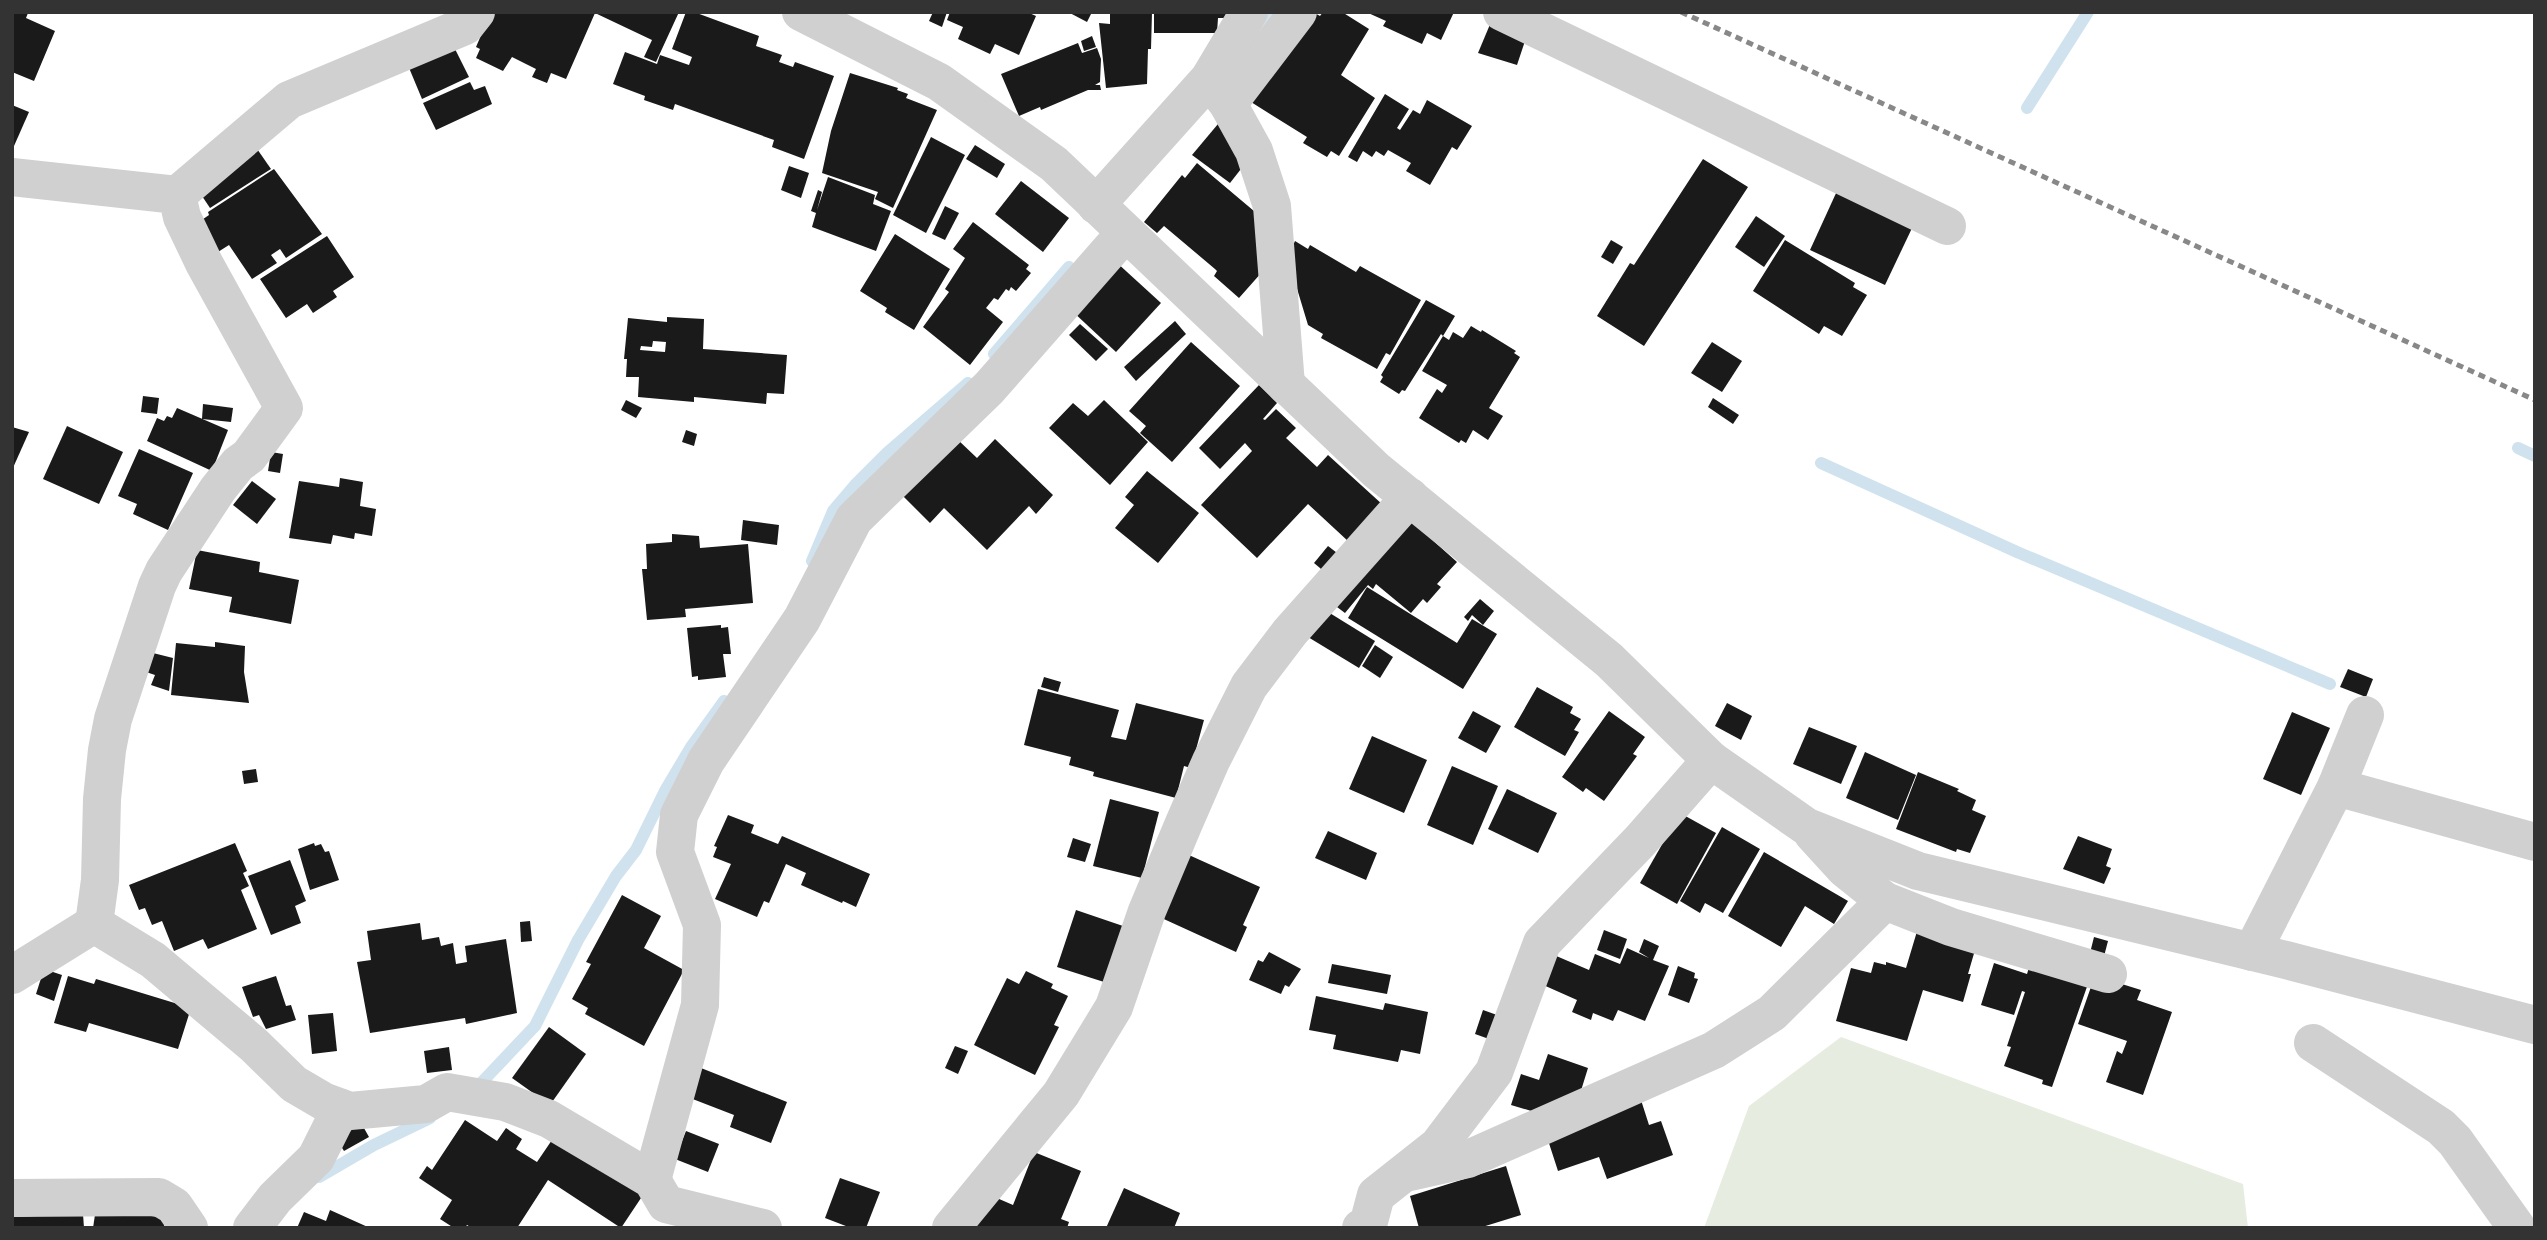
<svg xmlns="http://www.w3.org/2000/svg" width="2547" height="1240" viewBox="0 0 2547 1240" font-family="'Titillium Web',sans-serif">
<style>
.green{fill:#e6ecdf}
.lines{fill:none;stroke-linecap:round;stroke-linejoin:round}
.stream{stroke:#cfe2ee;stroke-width:12}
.building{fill:#1a1a1a;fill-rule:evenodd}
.minor{stroke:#d0d0d0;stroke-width:38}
.rail{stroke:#888;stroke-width:5;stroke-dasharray:7 5;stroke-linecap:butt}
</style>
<rect width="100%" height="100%" fill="#fff"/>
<!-- green -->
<polygon class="green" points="1841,1037 2243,1184 2248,1228 1704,1228 1749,1106"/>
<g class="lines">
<!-- stream -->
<g class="stream">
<polyline points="1258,31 1271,12"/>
<polyline points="2027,108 2088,12"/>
<polyline points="994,354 1069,267"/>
<polyline points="2518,448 2535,456"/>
<polyline points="1821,463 2017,552 2330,684"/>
<polyline points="812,561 833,511 856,484 888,452 968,383"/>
<polyline points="473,1088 482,1082 535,1026 578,940 616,876 636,850 666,789 691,747 724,701"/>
<polyline points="319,1177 374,1145 430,1118"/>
</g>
</g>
<!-- building -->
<g class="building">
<polygon points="12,12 28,13 26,18 55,31 34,81 12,72"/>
<polygon points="491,12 679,12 656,62 644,57 652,40 595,13 566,79 551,73 547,83 532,77 536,69 512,57 503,71 476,58 480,49 476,47"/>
<polygon points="686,12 694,12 759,36 756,46 782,55 779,62 793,67 795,62 834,76 804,159 772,147 774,140 675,104 673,110 644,100 645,96 613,84 625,52 657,64 660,55 689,65 692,57 672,49"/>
<polygon points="933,12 947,12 942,27 929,21"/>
<polygon points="950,12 1027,12 1036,16 1019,55 995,44 990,54 958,39 963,27 947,20"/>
<polygon points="1068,12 1092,12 1087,22"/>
<polygon points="1110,12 1152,12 1151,49 1148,49 1147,84 1106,88 1099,23 1110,24"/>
<polygon points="1154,12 1230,12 1230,18 1218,18 1217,33 1154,33"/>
<polygon points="1313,12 1320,16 1323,12 1342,12 1369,29 1341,75 1375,98 1339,156 1331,151 1327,157 1303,143 1307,137 1251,102"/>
<polygon points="1366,12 1454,12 1441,40 1427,33 1422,44 1383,26 1386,21"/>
<polygon points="1491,22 1527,35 1517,65 1478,53"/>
<polygon points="1092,36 1096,47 1084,51 1081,41"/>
<polygon points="452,43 469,77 422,99 407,63"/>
<polygon points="1078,43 1082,53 1097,48 1101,59 1100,82 1095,85 1100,85 1101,90 1088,90 1041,110 1040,107 1019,116 1001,74"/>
<polygon points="850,73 898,88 897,90 908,94 906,98 937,110 893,208 875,199 878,192 822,173 831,131"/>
<polygon points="470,82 474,90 485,86 492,104 436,130 423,103"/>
<polygon points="1385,94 1409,109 1397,128 1400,130 1413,110 1420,114 1427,100 1472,126 1457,150 1452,147 1430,185 1406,171 1411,163 1388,150 1384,156 1376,151 1372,157 1363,151 1357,162 1348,157"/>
<polygon points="12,105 29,112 14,146 12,145"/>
<polygon points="1218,124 1248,160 1230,183 1192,155"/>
<polygon points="931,137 965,155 926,233 893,215"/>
<polygon points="253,143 271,169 210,208 196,187"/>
<polygon points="975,145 1005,164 997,178 966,159"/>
<polygon points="1703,159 1748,187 1644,346 1597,316 1630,263 1634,265"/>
<polygon points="1197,163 1267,222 1277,255 1239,298 1214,276 1217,271 1215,269 1164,226 1157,233 1144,222 1182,175 1185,178"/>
<polygon points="789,166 809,173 801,198 781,190"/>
<polygon points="274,169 322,234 286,258 280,249 271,255 277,263 252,279 229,245 210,257 193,226 209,215 208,212"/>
<polygon points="828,177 875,195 873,204 891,211 876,251 812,227 816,213 811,211 818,190 822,192 817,210"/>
<polygon points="1021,181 1069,218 1043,252 995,214"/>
<polygon points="1837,191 1913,226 1885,285 1810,250"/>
<polygon points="945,206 959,213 945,240 932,234"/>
<polygon points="1756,216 1785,236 1764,267 1735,247"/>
<polygon points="973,222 1029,265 1026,269 1031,273 1016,291 1011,287 1009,291 1006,289 998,300 994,298 986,308 1003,322 970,365 923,327 949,292 945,289 965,258 953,249"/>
<polygon points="895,234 950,269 914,330 885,312 887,308 860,291"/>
<polygon points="327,236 354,277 333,291 337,297 313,313 307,304 286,318 260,279"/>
<polygon points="1611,240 1623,247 1613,264 1601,257"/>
<polygon points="1785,240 1855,283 1853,287 1867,295 1842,336 1824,326 1819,334 1753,291"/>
<polygon points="1295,241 1308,249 1310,245 1356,272 1360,266 1421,300 1390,355 1386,353 1377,369 1321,338 1323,334 1308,325 1295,282 1290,252"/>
<polygon points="1115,261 1161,303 1116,352 1071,310"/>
<polygon points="1426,300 1455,316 1443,336 1441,334 1405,391 1402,390 1399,394 1380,382 1383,377 1381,375"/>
<path d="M667,317L704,319L703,349L787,355L784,394L767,393L766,404L694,397V402L638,397L639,377H626L627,359H624L628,318L667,322ZM653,341L666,342L665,352L640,350L641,346L652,347Z"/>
<polygon points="1175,321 1186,334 1136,381 1124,367"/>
<polygon points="1080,324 1108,349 1096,361 1069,335"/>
<polygon points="1471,326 1481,332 1482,330 1516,351 1514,353 1520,357 1489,408 1503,416 1488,440 1473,430 1466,443 1461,440 1459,443 1419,418 1437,389 1442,393 1447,385 1422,371 1443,336 1449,340 1453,332 1463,338"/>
<polygon points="1191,342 1240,386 1172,462 1140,433 1146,426 1129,411"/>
<polygon points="1712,342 1742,361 1722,392 1691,373"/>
<polygon points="1259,385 1277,403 1263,419 1265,420 1276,409 1296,428 1286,438 1317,467 1328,455 1383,505 1349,542 1308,504 1257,558 1201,505 1252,451 1245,443 1220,469 1199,448"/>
<polygon points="143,396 159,398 157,414 141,412"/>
<polygon points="1713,398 1739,415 1733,424 1708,407"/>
<polygon points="626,400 642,408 636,418 621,410"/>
<polygon points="1104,400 1148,442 1110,485 1049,428 1073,403 1088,416"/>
<polygon points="203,404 233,408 231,422 202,419"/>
<polygon points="177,408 228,430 212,471 147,441 157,418 164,421 167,416 172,418"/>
<polygon points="67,426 123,452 99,504 43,479"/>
<polygon points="12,427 29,432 12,470"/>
<polygon points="686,430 697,434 694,446 682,442"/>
<polygon points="957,439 977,458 995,439 1053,495 1036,514 1029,506 987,550 944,508 930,523 902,495"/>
<polygon points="139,449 193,473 168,530 133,514 137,504 118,496"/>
<polygon points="271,452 283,454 280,473 268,471"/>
<polygon points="1147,471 1199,513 1158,563 1115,528 1134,505 1125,497"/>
<polygon points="340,478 363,482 360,506 376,509 372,536 355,533 354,539 333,535 331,544 289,538 299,481 339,487"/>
<polygon points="252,481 276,499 257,524 233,505"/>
<polygon points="1400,511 1457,562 1437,584 1441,587 1427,603 1423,599 1411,613 1376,584 1373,589 1368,585 1345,613 1325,598"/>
<polygon points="743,520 779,525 777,545 741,540"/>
<polygon points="672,534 699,536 700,548 748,544 753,603 685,609 686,617 647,620 642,569 647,569 646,544 672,542"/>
<polygon points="1328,546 1341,556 1327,574 1314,563"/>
<polygon points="197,550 260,562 259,572 299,580 291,624 229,612 232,597 189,589"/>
<polygon points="1367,587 1457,643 1472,619 1497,634 1463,689 1348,618"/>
<polygon points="1480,599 1494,611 1483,625 1472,615 1468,621 1464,617"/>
<polygon points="1320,607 1375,641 1359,668 1303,634"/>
<polygon points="721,625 721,628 728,627 731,654 723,654 726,677 698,680 698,676 692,677 687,628"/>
<polygon points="215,642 245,646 244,672 249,703 171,695 176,643 215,647"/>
<polygon points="1375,645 1393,657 1380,678 1362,666"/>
<polygon points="149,652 173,658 169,691 151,685 155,675 143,671"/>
<polygon points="2348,669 2373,679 2366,697 2340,687"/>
<polygon points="1044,677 1061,682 1058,692 1041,687"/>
<polygon points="1537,687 1573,707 1570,713 1581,719 1574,730 1579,732 1565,756 1514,727"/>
<polygon points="1038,689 1119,710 1111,737 1126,740 1136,703 1204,720 1191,768 1184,766 1176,798 1093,776 1094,772 1069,765 1071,757 1024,745"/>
<polygon points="1727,703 1752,716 1741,740 1715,726"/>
<polygon points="1473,711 1501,726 1486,753 1458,738"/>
<polygon points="1609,711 1645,737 1633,754 1637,756 1604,801 1586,788 1583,792 1562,777"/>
<polygon points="2292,712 2330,728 2301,795 2263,779"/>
<polygon points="1809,727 1857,746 1841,784 1793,764"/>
<polygon points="1372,736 1427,760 1404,813 1349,789"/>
<polygon points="1865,752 1916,775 1898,820 1846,798"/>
<polygon points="1452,766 1498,786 1473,845 1427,825"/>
<polygon points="256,769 258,782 244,784 242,771"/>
<polygon points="1918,772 1959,789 1957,791 1976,800 1972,810 1986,816 1970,853 1957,849 1956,852 1896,829"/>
<polygon points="1507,789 1557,813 1538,853 1488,829"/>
<polygon points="1110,799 1159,812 1142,878 1093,866"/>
<polygon points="1680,813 1716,833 1677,904 1640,883"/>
<polygon points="728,815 754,825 751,833 778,844 782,836 870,874 856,907 843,901 842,903 801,885 806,873 786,864 769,903 764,901 757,917 715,899 731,864 713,857 717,847 714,846"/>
<polygon points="1722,827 1760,849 1723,913 1705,903 1700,913 1680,901"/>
<polygon points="1328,831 1377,853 1366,880 1315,858"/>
<polygon points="2078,836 2112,849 2106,866 2111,868 2104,884 2063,869"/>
<polygon points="1073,838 1091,844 1085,862 1067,857"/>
<polygon points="235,843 247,871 243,873 249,886 241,890 257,929 208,949 203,939 174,951 162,921 152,925 145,908 139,910 129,885"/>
<polygon points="314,843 315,846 321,844 325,852 329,851 339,880 310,890 298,849"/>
<polygon points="1180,851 1260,887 1243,925 1247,927 1236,952 1155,915"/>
<polygon points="1764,852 1848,901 1834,924 1805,906 1781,947 1728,916"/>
<polygon points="290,860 306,901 295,906 301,923 271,935 248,876"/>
<polygon points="622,895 661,916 644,948 684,970 644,1046 585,1014 588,1008 572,999 591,964 586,962"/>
<polygon points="1076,910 1123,926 1104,982 1057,967"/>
<polygon points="530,921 532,941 521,942 520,922"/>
<polygon points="420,923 422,940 439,937 441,946 453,943 456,964 467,962 465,946 506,939 517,1013 466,1024 465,1018 370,1033 357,962 371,960 367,931"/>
<polygon points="1918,928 1975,950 1968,974 1971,974 1963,1002 1923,990 1907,1041 1836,1021 1851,968 1871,973 1874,962 1886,965 1886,962 1906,968"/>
<polygon points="1604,930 1627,939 1620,959 1597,950"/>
<polygon points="2094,937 2108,941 2102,964 2088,961"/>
<polygon points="1644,939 1659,946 1653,960 1669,966 1645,1021 1618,1010 1613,1021 1593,1013 1591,1020 1572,1012 1577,1000 1541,984 1554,955 1589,970 1595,954 1620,964 1627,948 1649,958 1639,952"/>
<polygon points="1269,952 1301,969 1289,987 1285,985 1281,994 1249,980 1258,960 1263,962"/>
<polygon points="2031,961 2089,981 2052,1087 2042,1084 2043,1080 2004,1066 2011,1047 2007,1046 2025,992 2022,991 2014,1015 1981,1005 1994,963 2027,974"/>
<polygon points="1332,964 1391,975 1387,994 1328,983"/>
<polygon points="1678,966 1695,973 1694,978 1698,979 1689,1003 1668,995"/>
<polygon points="44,969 62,975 54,1001 36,994"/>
<polygon points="1026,971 1053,984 1051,988 1068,996 1054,1025 1059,1027 1035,1075 974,1045 1007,978 1019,984"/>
<polygon points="68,976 94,984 96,979 191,1008 178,1049 89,1023 86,1032 54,1023"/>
<polygon points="276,976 286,1006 291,1005 296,1020 266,1029 259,1015 253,1017 242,987"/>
<polygon points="2109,980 2141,990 2137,1000 2172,1012 2143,1095 2106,1082 2117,1051 2122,1054 2127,1041 2078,1024 2092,984"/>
<polygon points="1316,996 1383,1010 1385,1003 1428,1012 1420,1054 1401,1050 1398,1062 1333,1049 1336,1035 1309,1030"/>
<polygon points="1483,1010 1497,1015 1489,1039 1475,1034"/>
<polygon points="333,1013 337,1051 312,1054 308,1015"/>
<polygon points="549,1027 586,1054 550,1105 512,1078"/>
<polygon points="955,1046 968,1051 958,1074 945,1068"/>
<polygon points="449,1047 452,1070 427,1073 424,1051"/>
<polygon points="1548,1054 1588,1068 1579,1097 1538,1113 1511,1105 1521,1074 1539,1080"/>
<polygon points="701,1068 787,1102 771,1143 730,1127 734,1115 690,1098"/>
<polygon points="1641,1100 1649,1125 1661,1121 1673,1155 1607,1179 1599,1157 1558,1171 1546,1134"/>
<polygon points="465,1120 497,1141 506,1128 522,1139 516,1149 537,1162 554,1137 643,1195 621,1228 548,1180 517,1228 472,1228 467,1225 465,1228 454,1228 440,1219 452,1200 419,1178 427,1166 432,1170"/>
<polygon points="360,1121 369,1137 344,1151 339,1143"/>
<polygon points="686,1131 719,1144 708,1172 675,1159"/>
<polygon points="1034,1152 1081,1171 1061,1219 1069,1222 1067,1228 968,1228 983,1192 1013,1205"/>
<polygon points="1506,1166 1521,1215 1479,1228 1419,1228 1410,1196"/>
<polygon points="840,1178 880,1192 866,1228 851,1228 825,1218"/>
<polygon points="1124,1188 1180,1213 1174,1228 1106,1228"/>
<polygon points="96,1208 165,1218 164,1228 93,1228"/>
<polygon points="330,1210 370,1228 297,1228 304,1212 326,1221"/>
<polygon points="83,1214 84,1228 12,1228 12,1217"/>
</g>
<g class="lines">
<!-- minor -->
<g class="minor">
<polyline points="801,12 939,82 1054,164 1376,470 1609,660 1711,760 1807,827 1918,871 2286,960 2535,1025"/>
<polyline points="1502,12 1947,226"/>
<polyline points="1209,79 1228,104 1254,151 1272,206 1286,385"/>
<polyline points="1228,104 1298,12"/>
<polyline points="12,177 177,195 182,217 204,263 284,408 249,456 238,464 218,489 164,571 157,586 113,719 107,750 102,799 100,880 94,924"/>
<polyline points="177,195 289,100 465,26 476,12"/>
<polyline points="1096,205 1209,79 1249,12"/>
<polyline points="2336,787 2535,842"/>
<polyline points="1813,834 1845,869 1885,901 1951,927 2108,974"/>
<polyline points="2252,952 2336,787 2365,715"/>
<polyline points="12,975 94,924 153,960 254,1045 294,1084 323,1101 350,1111 426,1104 447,1092 505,1102 549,1119 652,1180 666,1204 763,1228"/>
<polyline points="2313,1043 2441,1127 2455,1141 2517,1228"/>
<polyline points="1410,1172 1468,1159 1714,1050 1772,1013 1885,901"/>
<polyline points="652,1180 700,1005 702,925 675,852 679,815 706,761 802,619 854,519 989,388 1125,233"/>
<polyline points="12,1198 159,1197 174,1206 189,1228"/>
<polyline points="252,1228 275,1198 316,1158 341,1108"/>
<polyline points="951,1228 1061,1094 1114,1007 1147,911 1184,823 1211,761 1249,686 1290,632 1410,497"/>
<polyline points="1361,1228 1368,1225 1376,1195 1438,1146 1494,1072 1542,943 1640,841 1711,760"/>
</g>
<!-- rail -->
<polyline class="rail" points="1681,12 2535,400"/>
</g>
<!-- border -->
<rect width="2547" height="1240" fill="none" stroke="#333333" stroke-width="28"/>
</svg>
